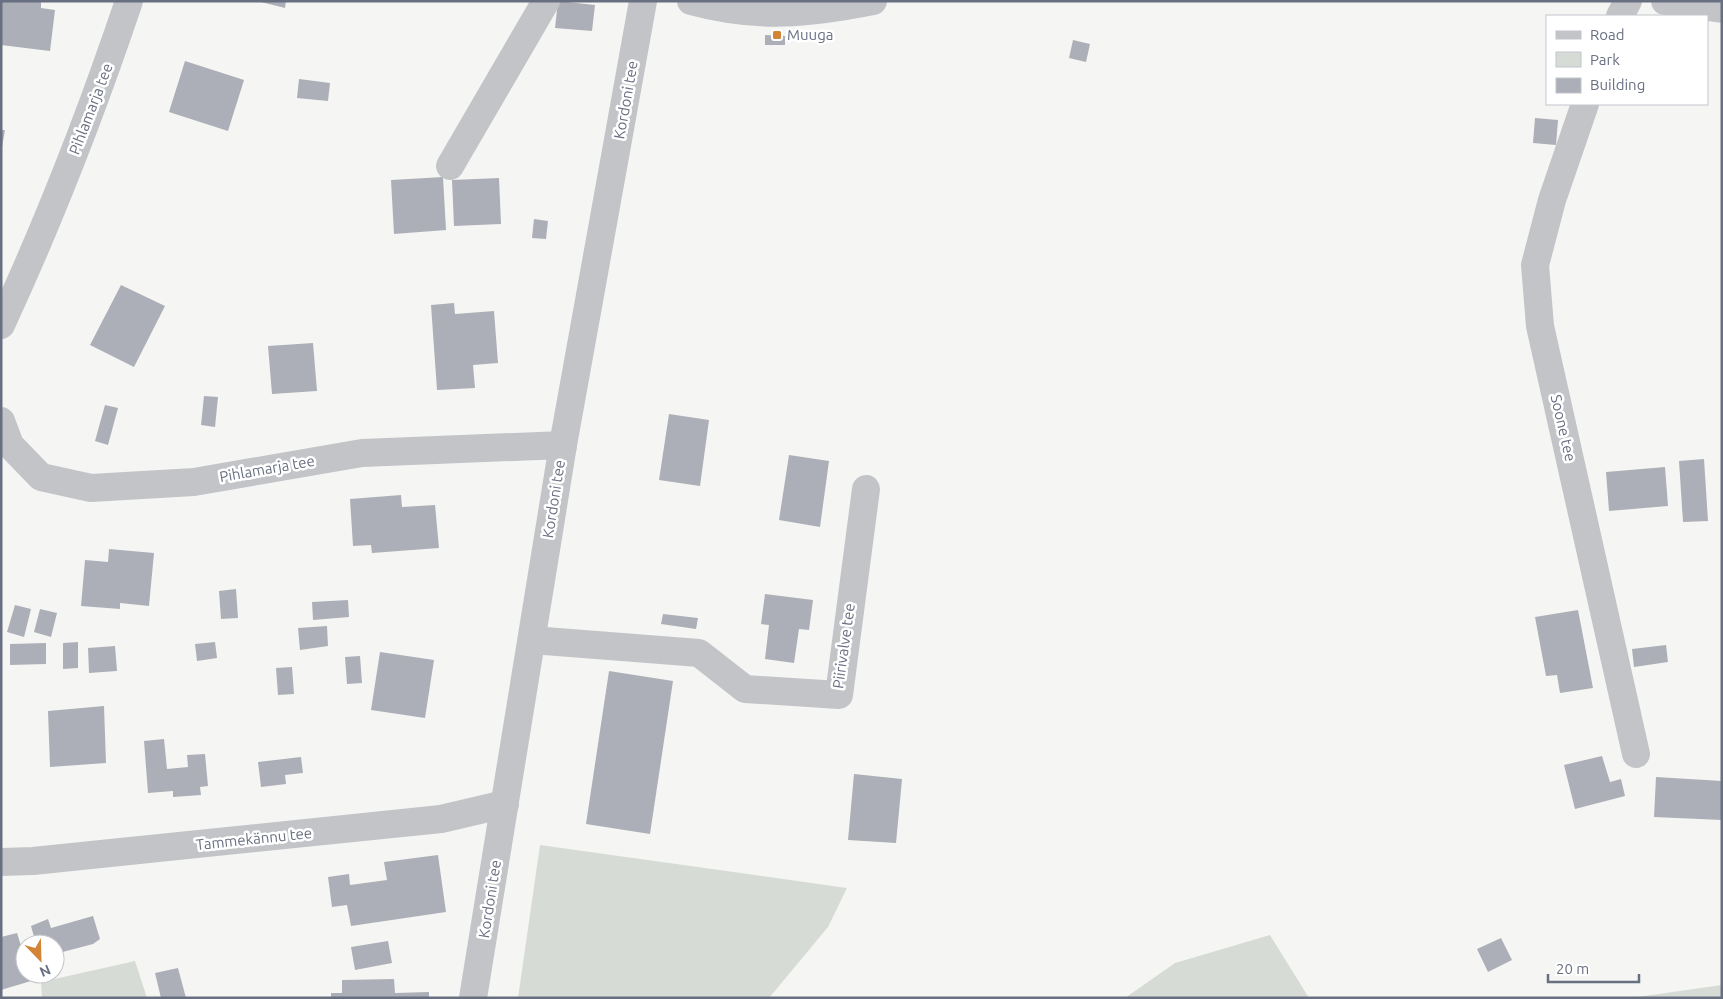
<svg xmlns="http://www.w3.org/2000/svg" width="1723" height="999" viewBox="0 0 1723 999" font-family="Ubuntu,sans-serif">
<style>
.green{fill:#d6dcd5}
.building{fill:#acafb7}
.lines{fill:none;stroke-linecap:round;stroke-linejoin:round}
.minor{stroke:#c2c4c8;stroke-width:28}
.poi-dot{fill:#d28537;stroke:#fff;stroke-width:2}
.labels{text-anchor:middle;stroke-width:5;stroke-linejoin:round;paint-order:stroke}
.poi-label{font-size:15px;fill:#686f81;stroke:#fff;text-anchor:start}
.street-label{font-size:15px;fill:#686f81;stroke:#fff}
</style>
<rect width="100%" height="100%" fill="#f5f6f3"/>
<!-- green -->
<g class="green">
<polygon points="540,845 847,888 828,927 769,998 518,998"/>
<polygon points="1270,935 1309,998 1125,998 1175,963"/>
<polygon points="135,961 147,998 42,998 41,982"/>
<polygon points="1722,985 1722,998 1630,998"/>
</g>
<!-- building -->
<g class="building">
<polygon points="1,1 41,1 41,8 55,10 50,51 1,45"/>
<polygon points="257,1 286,1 285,8"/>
<polygon points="558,1 595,5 592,31 555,28"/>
<polygon points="765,35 785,36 785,45 765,45"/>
<polygon points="1073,40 1090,44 1086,62 1069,58"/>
<polygon points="185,61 244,80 228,131 169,112"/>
<polygon points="299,79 330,83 328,101 297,98"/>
<polygon points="1535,118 1558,120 1556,145 1533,143"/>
<polygon points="1,130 5,130 2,147 1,147"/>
<polygon points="443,177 446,230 394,234 391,180"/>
<polygon points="499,178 501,224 454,226 452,180"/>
<polygon points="534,219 548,221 546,239 532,238"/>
<polygon points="121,285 165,306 134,367 90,345"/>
<polygon points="454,303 455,314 494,311 498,363 473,365 475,388 437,390 431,305"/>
<polygon points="313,343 317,391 272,394 268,346"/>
<polygon points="204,396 218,397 215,427 201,425"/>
<polygon points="105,405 118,408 108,445 95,441"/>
<polygon points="669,414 709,420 700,486 659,480"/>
<polygon points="789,455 829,461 820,527 779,520"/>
<polygon points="1704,459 1708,521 1683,522 1679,461"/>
<polygon points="1665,467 1668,506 1609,511 1606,472"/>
<polygon points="401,495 402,507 435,505 439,548 372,553 371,545 353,546 350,499"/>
<polygon points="109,549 154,553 149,606 120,603 120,609 81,606 85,560 108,562"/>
<polygon points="236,589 238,618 221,619 219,591"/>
<polygon points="765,594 813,600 809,630 799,629 794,663 765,659 769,625 761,624"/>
<polygon points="348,600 349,617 313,620 312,602"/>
<polygon points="15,605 31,609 24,637 7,632"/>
<polygon points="40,609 57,613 51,637 34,632"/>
<polygon points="1578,610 1593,688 1560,693 1557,675 1546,676 1535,617"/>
<polygon points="663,614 698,618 696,629 661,624"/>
<polygon points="327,626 328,646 300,650 298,628"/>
<polygon points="78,642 78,668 63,669 63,643"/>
<polygon points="215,642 217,658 197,661 195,644"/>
<polygon points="46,643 46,664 10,665 10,644"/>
<polygon points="1666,645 1668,662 1634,667 1632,649"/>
<polygon points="115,646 117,671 89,673 88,648"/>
<polygon points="380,652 434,660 425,718 371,710"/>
<polygon points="360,656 362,683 347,684 345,657"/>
<polygon points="292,667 294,694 278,695 276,668"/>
<polygon points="609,671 673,681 650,834 586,824"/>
<polygon points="104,706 106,763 50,767 48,711"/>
<polygon points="164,739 167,769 188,767 187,755 205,754 208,786 200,787 201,795 173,797 173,791 148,793 144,741"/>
<polygon points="1602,756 1610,782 1621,779 1625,796 1575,809 1564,765"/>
<polygon points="301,757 303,773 285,775 286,784 261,787 258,762"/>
<polygon points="854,774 902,779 896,843 848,840"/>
<polygon points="1656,777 1722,781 1722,820 1654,817"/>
<polygon points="438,855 446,912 351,926 347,905 332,907 328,877 349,874 350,885 387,880 384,862"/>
<polygon points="93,916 100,939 93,944 55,954 55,944 36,944 31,926 48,919 51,928"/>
<polygon points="17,933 25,959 25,974 29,974 31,981 1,990 1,937"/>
<polygon points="1501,938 1512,960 1488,972 1477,949"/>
<polygon points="388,941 392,963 355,970 351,947"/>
<polygon points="178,968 186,998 161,998 155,973"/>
<polygon points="394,979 395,993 429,992 429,998 331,998 331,993 342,993 342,980"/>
</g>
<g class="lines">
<!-- minor -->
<g class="minor">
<path d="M691,1C757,19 808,14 873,1"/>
<polyline points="1665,1 1722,9"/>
<polyline points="1620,16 1628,1"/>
<polyline points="1585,104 1552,200 1535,265 1540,326 1636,754"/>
<polyline points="450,166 546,1"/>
<path d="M1,325C50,219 92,111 129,1"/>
<polyline points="1,421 10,445 41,477 91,488 194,482 362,453 563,445"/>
<polyline points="532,640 699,653 745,689 839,695 866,489"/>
<polyline points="1,862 33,861 441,819 505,804"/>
<polyline points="473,998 563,445 643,1"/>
</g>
</g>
<!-- markers -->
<rect class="poi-dot" x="772" y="30" width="10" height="10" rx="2.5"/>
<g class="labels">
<!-- poi labels -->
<g class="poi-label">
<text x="787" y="40">Muuga</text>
</g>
<!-- street labels -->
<g class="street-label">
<text transform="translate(626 100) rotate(-80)" y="5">Kordoni tee</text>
<text transform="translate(91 109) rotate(-69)" y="5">Pihlamarja tee</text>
<text transform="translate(1563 428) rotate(77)" y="5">Soone tee</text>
<text transform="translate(267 469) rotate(-10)" y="5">Pihlamarja tee</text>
<text transform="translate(554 499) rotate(-81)" y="5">Kordoni tee</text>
<text transform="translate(844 646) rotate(-82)" y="5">Piirivalve tee</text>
<text transform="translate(254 839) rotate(-6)" y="5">Tammekännu tee</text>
<text transform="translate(490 899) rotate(-81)" y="5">Kordoni tee</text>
</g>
</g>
<!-- border -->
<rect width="1723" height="999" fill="none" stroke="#686f81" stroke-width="5"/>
<!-- legend -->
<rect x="1546" y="15" width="162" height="90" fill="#ffffff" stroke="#c3c5cd"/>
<rect x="1556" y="31" width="25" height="8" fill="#c2c4c8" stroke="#c3c5cd"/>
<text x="1590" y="40" font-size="15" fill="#686f81">Road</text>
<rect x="1556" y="52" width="25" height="15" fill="#d6dcd5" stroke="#c3c5cd"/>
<text x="1590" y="65" font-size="15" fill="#686f81">Park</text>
<rect x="1556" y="78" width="25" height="15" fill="#acafb7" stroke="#c3c5cd"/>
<text x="1590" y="90" font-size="15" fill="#686f81">Building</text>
<!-- north arrow -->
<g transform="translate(40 959) rotate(157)"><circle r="24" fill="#ffffff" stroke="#c3c5cd"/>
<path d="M0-4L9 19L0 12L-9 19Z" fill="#d28537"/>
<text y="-8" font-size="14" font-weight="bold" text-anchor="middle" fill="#686f81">N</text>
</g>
<!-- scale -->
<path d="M1548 974v8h91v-8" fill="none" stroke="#686f81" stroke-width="2.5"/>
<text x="1556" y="974" font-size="15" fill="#686f81" stroke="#ffffff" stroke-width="4" paint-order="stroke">20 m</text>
</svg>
